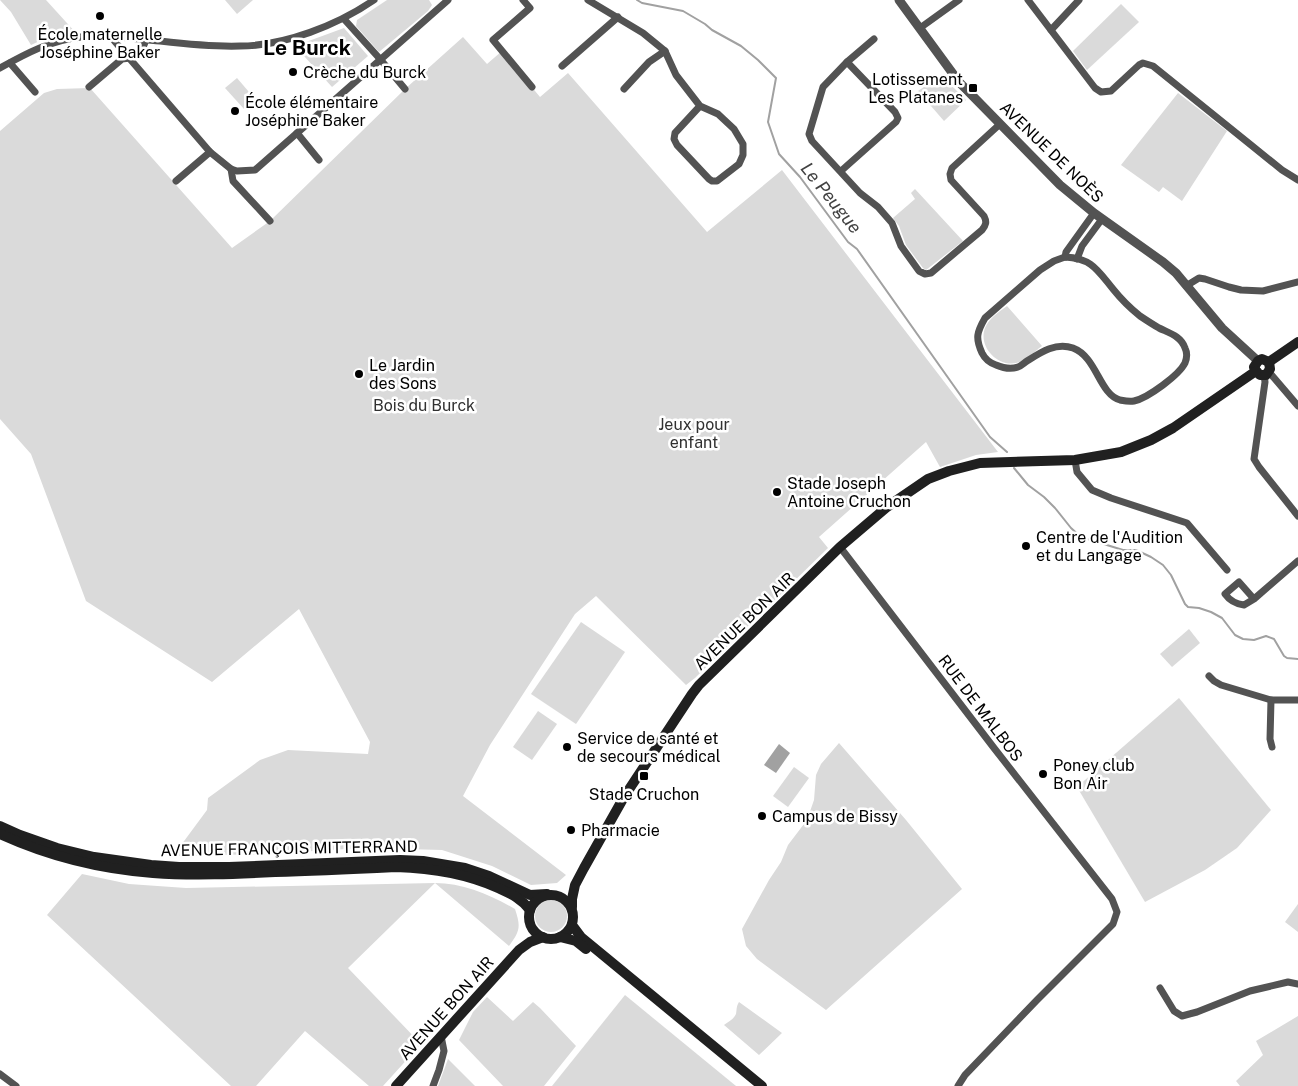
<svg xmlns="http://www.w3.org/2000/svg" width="1298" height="1086" viewBox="0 0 1298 1086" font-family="'Public Sans',sans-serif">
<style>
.green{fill:#dadada}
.water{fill:#a1a1a1}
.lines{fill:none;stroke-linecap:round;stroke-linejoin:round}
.stream{stroke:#a1a1a1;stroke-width:2}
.minor{stroke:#535353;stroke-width:7}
.tertiary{stroke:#535353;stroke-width:9}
.secondary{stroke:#202020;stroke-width:10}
.poi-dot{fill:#000;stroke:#fff;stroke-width:2}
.labels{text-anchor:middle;stroke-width:5;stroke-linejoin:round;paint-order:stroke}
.poi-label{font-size:16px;fill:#000;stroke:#fff;text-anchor:start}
.street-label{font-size:16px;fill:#000;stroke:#fff}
.park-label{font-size:16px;fill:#313131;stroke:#fff}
.water-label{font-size:18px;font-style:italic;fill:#424242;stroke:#fff}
.district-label{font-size:21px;font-weight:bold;fill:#000;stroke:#fff}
</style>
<rect width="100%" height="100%" fill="#fff"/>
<!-- green -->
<g class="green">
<polygon points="0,0 46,0 76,33 46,38 31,45 11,12"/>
<polygon points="225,0 253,0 237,14"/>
<polygon points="387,0 429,0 432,5 428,11 379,52 356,26 357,20"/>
<polygon points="1121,4 1139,22 1087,70 1073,51"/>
<polygon points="344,28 368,56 332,87 295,46"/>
<polygon points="463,37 487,64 502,51 540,97 568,73 707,232 782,170 998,452 976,455 940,467 926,442 819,537 828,548 695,678 686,685 596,596 575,614 490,745 463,796 566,875 557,883 531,885 492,866 442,850 363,848 265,854 173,856 207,810 208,798 260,760 288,750 368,754 370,742 299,609 212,682 86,601 31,454 0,419 0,131 44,93 57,89 90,88 232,248 270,221 405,89"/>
<polygon points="943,74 953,87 966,100 944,121 918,91"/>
<polygon points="237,78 255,99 244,109 225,88"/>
<polygon points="1178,93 1227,131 1182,201 1163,187 1159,192 1121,165"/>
<polygon points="915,189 963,241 926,270 923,268 906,245 899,226 893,218 915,199 911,193"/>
<path d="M1007,306L1042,346C1034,352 1026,361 1016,363C997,367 978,346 985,328C989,318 999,312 1007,306Z"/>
<polygon points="581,622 625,652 576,724 531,694"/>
<polygon points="1189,629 1200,643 1172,667 1160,654"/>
<polygon points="1179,698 1271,810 1237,848 1205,870 1145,902 1077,787"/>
<polygon points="538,711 557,724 532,760 513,747"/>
<polygon points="839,743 906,820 962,889 826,1010 757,959 746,946 742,929 769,880 781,862 788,845 807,820 814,800 816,775 821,764"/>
<polygon points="794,767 809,778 788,807 773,796"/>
<path d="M82,874L129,884L186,888L435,883C463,883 491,895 515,909C521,927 520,931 509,946L435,883L348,968L421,1044L383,1086H369L305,1031L256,1086H231L47,915Z"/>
<circle cx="551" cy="916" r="16"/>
<polygon points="1298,904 1298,932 1285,922"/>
<polygon points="625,995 736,1086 552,1086"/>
<polygon points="487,997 513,1021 533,1002 540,1008 576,1046 544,1086 503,1086 459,1040 473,1012"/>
<path d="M739,1002L782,1033L759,1055L724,1025C728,1022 734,1019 736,1014C737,1009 736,1007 739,1002Z"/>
<polygon points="1298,1016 1298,1086 1240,1086 1236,1081 1263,1055 1256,1041"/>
<polygon points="448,1059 475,1086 438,1086"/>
</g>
<!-- water -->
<polygon class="water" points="779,744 790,753 776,773 764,765"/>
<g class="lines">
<!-- stream -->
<g class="stream">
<polyline points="637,0 642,3 683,11 705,24 712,30 741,46 758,60 776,78 768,122 779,154 800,177 848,242 857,249 990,437 1007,452"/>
<polyline points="1014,468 1028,485 1044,497 1055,508 1071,528 1081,537 1123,550 1136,550 1151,557 1163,565 1171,575 1185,604 1188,607 1199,608 1211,612 1222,618 1235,635 1243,639 1254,640 1266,636 1274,639 1284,656 1287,658 1298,659"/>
</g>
<!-- minor -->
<g class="minor">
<polyline points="523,0 530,8 493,40 532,87"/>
<polyline points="588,0 643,33 665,51"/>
<polyline points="1028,0 1095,88 1101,92 1111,91 1139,65 1143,63 1153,66 1251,145 1282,170 1298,180"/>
<polyline points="344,19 380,59 405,89"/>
<polyline points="920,28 959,0"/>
<polyline points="1051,30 1079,0"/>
<polyline points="111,37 210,152 231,169 237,171 255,170 448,0"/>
<path d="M874,39L847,62L823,87L809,134L812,141L860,193L878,207L892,223L901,246L919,271L925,274L931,273L982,230C986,225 987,222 984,216L951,180L950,174L952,168L1000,124"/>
<polyline points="10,63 35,92"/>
<polyline points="562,66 618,17"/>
<path d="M0,68C25,54 51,40 81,37C107,34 134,39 160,41C186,44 213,47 240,46C284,46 338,25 374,0"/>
<polyline points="89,87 122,59 130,58 144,45 146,40"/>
<polyline points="624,89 649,62 665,51 676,75 700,106 718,114 734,129 743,144 743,155 739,164 717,181 712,181 709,179 677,145 674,139 675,133 700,106"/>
<polyline points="297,133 319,160"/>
<polyline points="231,169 233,181 270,221"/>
<polyline points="841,171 896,122 898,118 895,112 847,62"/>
<polyline points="176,181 210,152"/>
<path d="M1065,257C1092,258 1098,271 1113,289C1121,299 1130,308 1140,316C1146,320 1152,324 1159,328C1169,333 1181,336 1185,348C1187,352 1187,358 1185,363C1179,375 1148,398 1134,401C1129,402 1125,401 1120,400C1099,394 1097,357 1073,348C1056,342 1041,352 1027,361C1024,363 1021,366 1018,367C1010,370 1003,368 996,365C990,363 985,359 982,353C975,338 977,332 985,318L1040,270L1054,261Z"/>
<polyline points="1065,257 1066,252 1094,213"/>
<polyline points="1077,259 1082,246 1102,219"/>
<polyline points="1186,286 1199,278 1205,279 1229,287 1241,290 1263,291 1298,282"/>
<polyline points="1269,372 1298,406"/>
<polyline points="1264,375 1265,382 1254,459 1259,467 1298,516"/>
<polyline points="1075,460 1077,472 1092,490 1111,498 1187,523 1227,570"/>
<polyline points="840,547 994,748 1112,899 1117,912 1113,924 1037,1000 965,1075 958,1086"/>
<path d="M1254,599L1239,582L1225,594C1230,601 1236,604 1244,605L1254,599L1298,561"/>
<polyline points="1209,676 1214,681 1221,685 1271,700 1298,700"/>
<polyline points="1271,700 1270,739 1272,747"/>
<polyline points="1160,988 1174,1011 1182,1016 1197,1012 1250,991 1288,982 1298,984"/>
<polyline points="0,1074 16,1086"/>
<polyline points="433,1086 439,1070 444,1051 441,1036"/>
</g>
<!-- tertiary -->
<polyline class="tertiary" points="899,0 959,82 1060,185 1094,213 1163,262 1176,273 1222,328 1258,361"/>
<!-- secondary -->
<g class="secondary">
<polyline points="1269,362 1298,342"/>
<polyline points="1256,371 1260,375 1266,375 1270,369 1269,362"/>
<polyline points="1256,371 1254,367 1258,361 1262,359 1269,362"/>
<polyline points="0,826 20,835 57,848 94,857 151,865 179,867 229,867 400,860 423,861 465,868 489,876 530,895 547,894"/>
<path d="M0,834C48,856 101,869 153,873C194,876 235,874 275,872C315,871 356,869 396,867C432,868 465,873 498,888C511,894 521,898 530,910"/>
<circle cx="551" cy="917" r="22"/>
<polyline points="572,907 572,899 575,885 584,868 624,797 692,694 699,685 840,547 887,507 928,479 949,471 980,463 1075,460 1121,452 1151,440 1173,428 1256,371"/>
<polyline points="572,925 581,937 762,1086"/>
<polyline points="560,937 576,941 586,949"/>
<polyline points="396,1086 519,950 530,942 543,937"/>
</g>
</g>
<!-- markers -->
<g class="poi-dot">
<circle cx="100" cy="16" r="5"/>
<circle cx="293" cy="72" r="5"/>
<rect x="968" y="83" width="10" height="10" rx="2.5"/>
<circle cx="235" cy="111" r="5"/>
<circle cx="359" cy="374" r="5"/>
<circle cx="777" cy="492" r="5"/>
<circle cx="1026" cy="546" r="5"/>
<circle cx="567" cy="747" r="5"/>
<circle cx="1043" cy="774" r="5"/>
<rect x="639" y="771" width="10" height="10" rx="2.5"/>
<circle cx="762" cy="816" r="5"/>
<circle cx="571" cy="830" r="5"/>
</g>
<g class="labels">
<!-- poi labels -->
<g class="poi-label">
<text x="100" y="40" text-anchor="middle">École maternelle<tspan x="100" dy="18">Joséphine Baker</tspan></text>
<text x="303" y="78">Crèche du Burck</text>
<text x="963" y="85" text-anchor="end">Lotissement<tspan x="963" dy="18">Les Platanes</tspan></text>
<text x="245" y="108">École élémentaire<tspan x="245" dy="18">Joséphine Baker</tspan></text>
<text x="369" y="371">Le Jardin<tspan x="369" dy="18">des Sons</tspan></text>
<text x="787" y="489">Stade Joseph<tspan x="787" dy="18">Antoine Cruchon</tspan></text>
<text x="1036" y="543">Centre de l'Audition<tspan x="1036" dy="18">et du Langage</tspan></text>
<text x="577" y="744">Service de santé et<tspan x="577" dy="18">de secours médical</tspan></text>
<text x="1053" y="771">Poney club<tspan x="1053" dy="18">Bon Air</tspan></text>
<text x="644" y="800" text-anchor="middle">Stade Cruchon</text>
<text x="772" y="822">Campus de Bissy</text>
<text x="581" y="836">Pharmacie</text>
</g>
<!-- street labels -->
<g class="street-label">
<text transform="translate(1052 152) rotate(44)" y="6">AVENUE DE NOÈS</text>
<text transform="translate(744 621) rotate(-44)" y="6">AVENUE BON AIR</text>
<text transform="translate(981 708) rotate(53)" y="6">RUE DE MALBOS</text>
<text transform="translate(289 848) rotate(-1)" y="6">AVENUE FRANÇOIS MITTERRAND</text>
<text transform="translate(446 1008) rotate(-48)" y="6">AVENUE BON AIR</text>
</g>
<!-- park labels -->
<g class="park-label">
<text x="424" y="411">Bois du Burck</text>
<text x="694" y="430">Jeux pour<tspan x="694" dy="18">enfant</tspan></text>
</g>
<!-- water labels -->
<g class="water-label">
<text transform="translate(831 198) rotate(51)" y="6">Le Peugue</text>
</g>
<!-- district labels -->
<g class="district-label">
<text x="307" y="55">Le Burck</text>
</g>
</g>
</svg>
